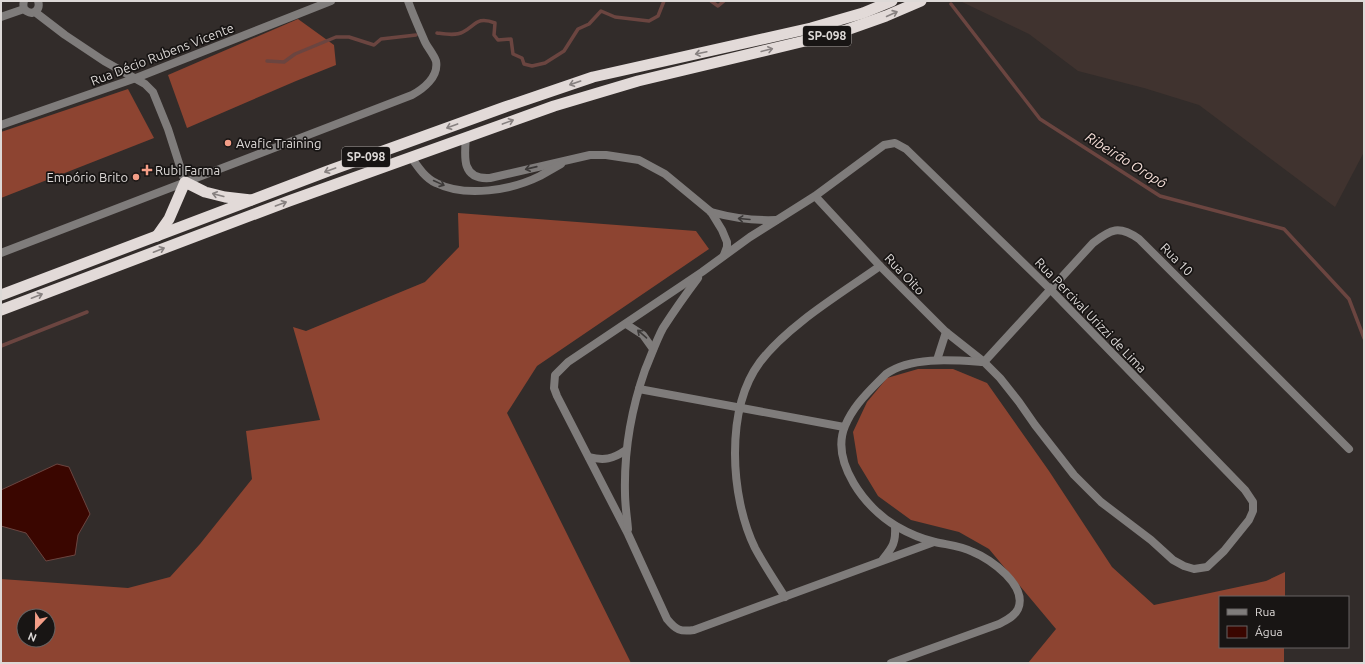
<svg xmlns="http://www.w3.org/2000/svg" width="1365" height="664" viewBox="0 0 1365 664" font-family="Ubuntu,sans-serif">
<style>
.built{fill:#40332f}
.forest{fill:#8d4431;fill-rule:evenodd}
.water{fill:#3a0600;stroke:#6b4540}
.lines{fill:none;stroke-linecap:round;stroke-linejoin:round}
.stream{stroke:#6b4540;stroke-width:3.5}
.minor{stroke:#7f7c7b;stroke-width:8}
.trunk{stroke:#e2dad8;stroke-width:11}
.oneway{stroke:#878180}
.oneway2{stroke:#3c3938}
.poi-dot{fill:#f49e87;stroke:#181514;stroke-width:1.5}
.labels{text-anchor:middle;stroke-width:3.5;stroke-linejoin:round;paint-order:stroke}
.shield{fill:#181514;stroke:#a29e9c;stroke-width:1}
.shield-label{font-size:12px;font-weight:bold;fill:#ddd9d7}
.street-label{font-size:13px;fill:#ddd9d7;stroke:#181514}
.poi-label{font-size:13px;fill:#ddd9d7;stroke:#181514;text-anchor:start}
.water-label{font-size:14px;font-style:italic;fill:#f5ded7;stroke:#181514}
</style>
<rect width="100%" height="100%" fill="#322c2a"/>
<!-- built -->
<polygon class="built" points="960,1 1364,1 1364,152 1335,207 1199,105 1144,88 1078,71 1029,34"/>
<!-- forest -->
<g class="forest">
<polygon points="298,19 334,45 336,65 296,81 187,128 168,75"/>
<polygon points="128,89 154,138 1,198 1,132"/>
<path d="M458,213L696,231L709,249L537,366L507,413L631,663H1V579L128,588L170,577L200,544L252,479L246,431L320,420L293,327L306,331L425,282L459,247ZM24,616H48V640H24Z"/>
<polygon points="918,369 953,369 987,383 1049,471 1112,567 1154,605 1266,581 1285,572 1285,597 1220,597 1220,647 1284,647 1284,663 1028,663 1056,629 989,549 959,532 911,520 878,496 858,463 853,432 867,402 887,378"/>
</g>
<!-- water -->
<polygon class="water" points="57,464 69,467 90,514 78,535 75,555 46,561 26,533 1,526 1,490"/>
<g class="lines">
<!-- stream -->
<g class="stream">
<polyline points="711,1 718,6 724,1"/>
<polyline points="951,4 1040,119 1160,196 1284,229 1349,299 1364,338"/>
<path d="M437,33C445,34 456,36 463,32C476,25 477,16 495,23L494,35L498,40L511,39L513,54L522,58L524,64L532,66L545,63L564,51L578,29L589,24L601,11L615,17L649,21L658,16L664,1"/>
<polyline points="267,61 284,62 295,54 336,37 349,37 374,45 381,39 416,35"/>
<polyline points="1,346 87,312"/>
</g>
<!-- minor -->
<g class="minor">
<path d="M24,1C22,8 25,12 32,13C38,11 40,7 38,1"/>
<polyline points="35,12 65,35 104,61 145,84 153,92 168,129 185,182"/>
<polyline points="1,17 24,9"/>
<polyline points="1,125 136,78 331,1"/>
<path d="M466,137C464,158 462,180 490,178L590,155H606L639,160L665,174L711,212L722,230L727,242V247L724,255"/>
<path d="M411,157C418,167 425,178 436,183C466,198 512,190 540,176C547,172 554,168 561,164"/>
<path d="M815,196L880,266L946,332L984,362L1000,378L1019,402L1035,425L1074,475L1101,502L1151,540L1173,560L1184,566L1194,569L1207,567L1224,551L1249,520L1253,511V502L1245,490L1050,289L906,149L895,143L884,145L815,196L750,237L702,272L568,362L555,375L554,388L557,396L628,534L667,619C676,630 680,632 694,630L934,542"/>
<path d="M711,212C733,218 753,221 776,220"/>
<path d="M1,253L412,95C423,89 439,77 436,61C434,55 428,48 425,42C419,28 413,15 408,1"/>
<polyline points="626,324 643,335 653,349"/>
<polyline points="937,360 946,332"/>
<path d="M984,362L1093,243C1111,229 1119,225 1139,239L1349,449"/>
<polyline points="639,389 844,427"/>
<path d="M589,457C604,461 613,459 626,450"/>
<path d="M628,529C627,517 625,505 625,493C624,451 631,410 645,370C651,356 656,341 663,328C674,311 686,294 698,278"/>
<path d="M883,559C893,547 896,542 895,526"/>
<path d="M785,597C775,581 764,565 755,548C730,497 725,409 760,362C788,325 842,293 880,266"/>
<path d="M891,663L999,624C1006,620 1014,617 1018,609C1028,586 991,559 973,552C961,546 948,545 935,542C922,539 908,533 896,526C866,509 830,462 845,426C852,409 864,396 877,383C880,380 883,377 886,374C911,356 954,360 983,362"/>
</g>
<!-- trunk -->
<g class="trunk">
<polyline points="157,236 169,219 185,182 205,192 225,197 251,200"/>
<polyline points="1,295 328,171 505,107 593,77 811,28 863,13 892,1"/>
<polyline points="1,310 289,201 554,106 638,81 838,33 886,16 921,1"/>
</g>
</g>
<!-- one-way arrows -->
<defs><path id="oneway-shaft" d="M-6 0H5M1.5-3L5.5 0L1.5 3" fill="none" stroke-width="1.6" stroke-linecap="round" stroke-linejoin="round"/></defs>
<g class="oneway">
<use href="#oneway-shaft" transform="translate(892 14) rotate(-24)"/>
<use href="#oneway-shaft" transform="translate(767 50) rotate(-14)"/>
<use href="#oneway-shaft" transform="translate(701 53) rotate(168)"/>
<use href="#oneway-shaft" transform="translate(575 83) rotate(161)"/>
<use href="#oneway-shaft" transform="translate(508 122) rotate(-20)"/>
<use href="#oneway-shaft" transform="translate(452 126) rotate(160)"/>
<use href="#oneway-shaft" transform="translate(330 170) rotate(160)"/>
<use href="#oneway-shaft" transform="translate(218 195) rotate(-165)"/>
<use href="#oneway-shaft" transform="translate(281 204) rotate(-20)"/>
<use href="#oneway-shaft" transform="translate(159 250) rotate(-21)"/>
<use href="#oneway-shaft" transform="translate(37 296) rotate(-21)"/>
</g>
<g class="oneway2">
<use href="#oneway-shaft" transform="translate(531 168) rotate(167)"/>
<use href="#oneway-shaft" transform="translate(439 183) rotate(25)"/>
<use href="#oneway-shaft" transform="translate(744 219) rotate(-175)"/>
<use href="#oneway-shaft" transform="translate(642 334) rotate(-139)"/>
</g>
<!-- markers -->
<g class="poi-dot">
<circle cx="228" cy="143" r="4"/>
<path d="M145 164h4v4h4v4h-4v4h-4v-4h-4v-4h4z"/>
<circle cx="136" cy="177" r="4"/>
</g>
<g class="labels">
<!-- shield labels -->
<g class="shield">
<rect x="803" y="26" width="48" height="20" rx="3"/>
<rect x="342" y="147" width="48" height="20" rx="3"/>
</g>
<g class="shield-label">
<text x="827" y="40">SP-098</text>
<text x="366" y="161">SP-098</text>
</g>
<!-- street labels -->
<g class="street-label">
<text transform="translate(162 54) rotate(-21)" y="5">Rua Décio Rubens Vicente</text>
<text transform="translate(1177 259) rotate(45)" y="5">Rua 10</text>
<text transform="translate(905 274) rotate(46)" y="5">Rua Oito</text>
<text transform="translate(1091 315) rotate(46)" y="5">Rua Percival Urizzi de Lima</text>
</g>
<!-- poi labels -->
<g class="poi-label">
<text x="236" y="148">Avafic Training</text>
<text x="155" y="175">Rubi Farma</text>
<text x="128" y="182" text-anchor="end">Empório Brito</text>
</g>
<!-- water labels -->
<g class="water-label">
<text transform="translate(1126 160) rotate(32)" y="5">Ribeirão Oropô</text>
</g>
</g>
<!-- border -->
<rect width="1365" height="664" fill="none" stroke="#ddd9d7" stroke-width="4"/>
<!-- legend -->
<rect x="1219" y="596" width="130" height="52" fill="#181514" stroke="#676362"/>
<rect x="1227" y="609" width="20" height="6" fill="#7f7c7b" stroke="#676362"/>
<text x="1255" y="616" font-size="12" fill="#ddd9d7">Rua</text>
<rect x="1227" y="626" width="20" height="12" fill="#3a0600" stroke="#676362"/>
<text x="1255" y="636" font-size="12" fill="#ddd9d7">Água</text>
<!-- north arrow -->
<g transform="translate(36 628) rotate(202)"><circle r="19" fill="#181514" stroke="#676362"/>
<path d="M0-3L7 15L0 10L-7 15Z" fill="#f49e87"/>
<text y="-6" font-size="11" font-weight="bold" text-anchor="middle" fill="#ddd9d7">N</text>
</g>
</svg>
